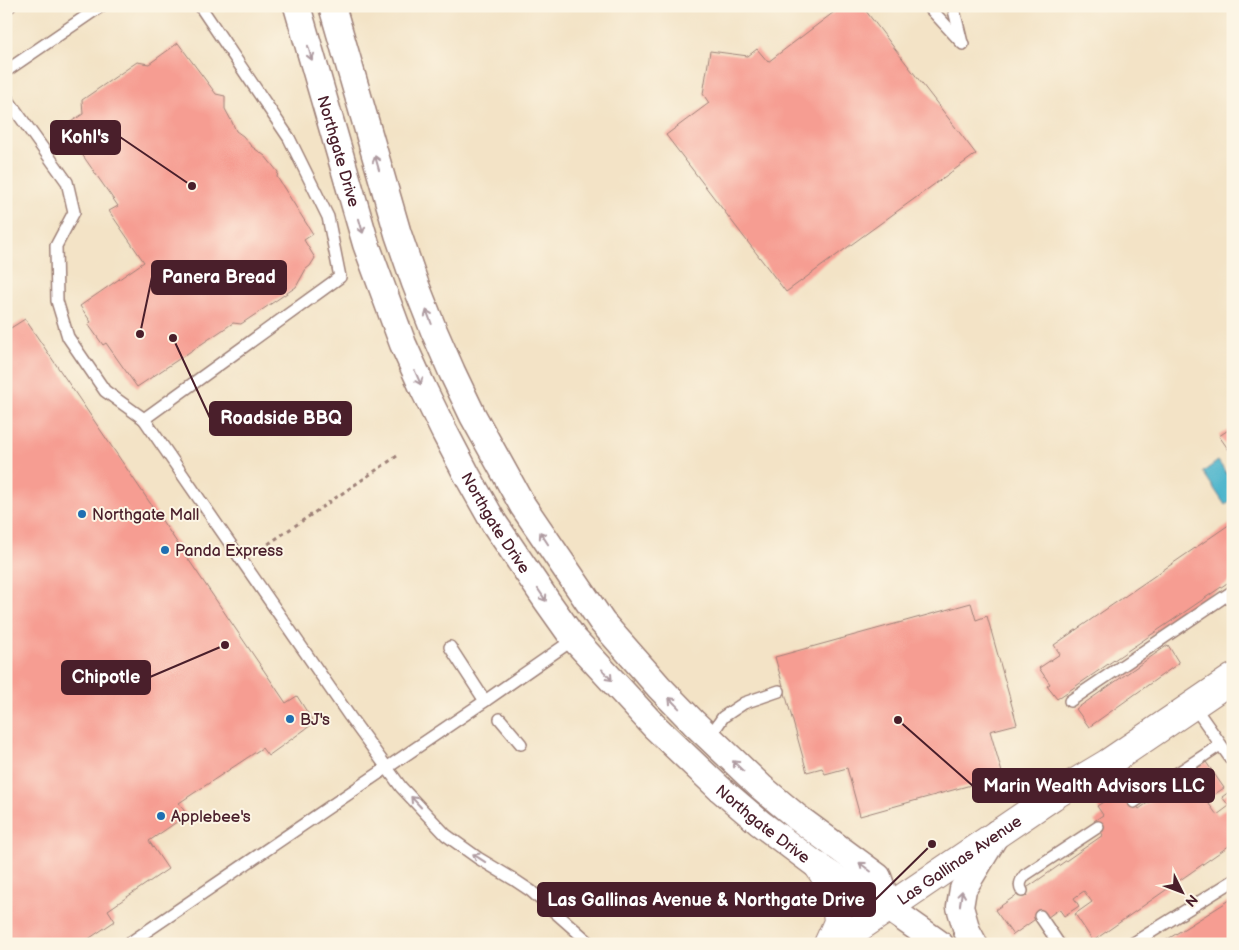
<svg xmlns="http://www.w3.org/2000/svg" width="1239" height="950" viewBox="0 0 1239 950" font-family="'Balsamiq Sans',sans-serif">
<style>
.water{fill:#4eb5cc;stroke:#4c6a7c}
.building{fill:#f69d92}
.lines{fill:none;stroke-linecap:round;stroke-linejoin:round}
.service-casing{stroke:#9e8178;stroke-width:14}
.tertiary-casing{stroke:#9e8178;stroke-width:29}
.secondary-casing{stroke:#9e8178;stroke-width:30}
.path{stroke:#9e8178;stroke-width:3;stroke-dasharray:4 4;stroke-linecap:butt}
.service{stroke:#fff;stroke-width:11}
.tertiary{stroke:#fff;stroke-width:26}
.secondary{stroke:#fff;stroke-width:28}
.oneway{stroke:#ae9aa0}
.poi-dot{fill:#1f6fb2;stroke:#fcf5e5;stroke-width:2}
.labels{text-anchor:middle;stroke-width:4;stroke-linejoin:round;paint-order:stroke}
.street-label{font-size:16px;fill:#4a1f2b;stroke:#fcf5e5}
.poi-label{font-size:16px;fill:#4a1f2b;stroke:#fcf5e5;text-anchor:start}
.leader{fill:none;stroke:#4a1f2b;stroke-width:2}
.callout-dot{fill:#4a1f2b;stroke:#fcf5e5;stroke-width:2}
.callout{fill:#4a1f2b;stroke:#4a1f2b;stroke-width:2}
.callout-label{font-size:18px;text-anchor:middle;font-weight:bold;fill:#fff}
</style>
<rect width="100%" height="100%" fill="#fcf5e5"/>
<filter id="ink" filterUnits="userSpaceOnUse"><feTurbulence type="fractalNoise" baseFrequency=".02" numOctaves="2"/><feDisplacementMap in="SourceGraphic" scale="10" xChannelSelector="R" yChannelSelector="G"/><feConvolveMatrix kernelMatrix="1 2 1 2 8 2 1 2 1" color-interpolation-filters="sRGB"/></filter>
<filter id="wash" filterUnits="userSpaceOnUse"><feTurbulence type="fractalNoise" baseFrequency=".0096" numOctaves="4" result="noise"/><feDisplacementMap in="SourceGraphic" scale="20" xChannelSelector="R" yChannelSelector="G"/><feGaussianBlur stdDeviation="1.12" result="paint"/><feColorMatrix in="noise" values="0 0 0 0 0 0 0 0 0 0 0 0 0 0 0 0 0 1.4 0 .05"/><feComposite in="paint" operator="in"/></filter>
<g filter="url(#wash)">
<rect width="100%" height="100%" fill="#f3e3c6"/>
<!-- water -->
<polygon class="water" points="1218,461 1233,483 1233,499 1225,505 1203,472"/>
<g id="blocks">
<!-- building -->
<g class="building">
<polygon points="842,6 862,6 976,154 786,292 666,135 709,103 703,94 710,51 748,56 757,49 768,62"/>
<polygon points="178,43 216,94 225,96 225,109 232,122 236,131 243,136 251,146 265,156 278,172 277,177 313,234 304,240 315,258 310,266 306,269 296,287 241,324 233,323 137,387 106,343 103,345 88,324 91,322 80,306 144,262 109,211 118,206 63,127 83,114 82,100 137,62 149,64"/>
<polygon points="25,319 286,703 297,696 314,723 268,756 262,748 179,803 187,815 149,841 168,869 108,910 115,921 81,944 6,944 6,331"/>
<polygon points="1233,427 1233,456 1219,436"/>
<polygon points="1233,522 1233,579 1057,699 1047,686 1050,684 1039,668 1060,654 1054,645"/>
<polygon points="971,603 976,620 987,616 1017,724 990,731 1003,776 860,816 847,768 825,774 822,768 807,772 775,657"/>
<polygon points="1168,645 1179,663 1089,727 1076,709"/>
<polygon points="1206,762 1224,788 1206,800 1217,815 1229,806 1222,797 1233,789 1233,843 1093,941 1075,914 1092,902 1084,891 1074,898 1079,906 1064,916 1059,909 1044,920 1041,915 1013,935 995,910 1103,835 1094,821 1103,815 1097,806 1117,793 1122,801 1130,796 1139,809"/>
<polygon points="1233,898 1233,944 1160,944"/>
</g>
</g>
</g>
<g filter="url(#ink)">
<use href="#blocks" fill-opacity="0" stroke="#9e8178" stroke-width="1"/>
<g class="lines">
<defs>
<g id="service">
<polyline points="200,6 289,138 328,217 340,277 144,419 350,717 401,787 446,835 478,858 513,879 531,891 591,944"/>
<polyline points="928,6 963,44"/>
<polyline points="953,6 962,43"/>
<polyline points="6,9 10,6"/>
<polyline points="6,71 101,6"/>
<polyline points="6,97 67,182 74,212 56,246 57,301 68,337 105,391 144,419"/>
<polyline points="450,647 485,701"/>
<polyline points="1070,701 1233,591"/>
<polyline points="1193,705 1233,762"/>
<polyline points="500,719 521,744"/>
<polyline points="709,738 723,717 744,703 779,691"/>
<polyline points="1134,802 1220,745"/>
<path d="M1022,891C1018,885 1021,880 1025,875L1098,827"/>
<polyline points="1040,916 1059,944"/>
<polyline points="128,944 485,701 574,639"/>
<polyline points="1132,944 1233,881"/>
</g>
<g id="tertiary">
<path id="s1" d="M297,6L366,244L403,344L422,386L444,431L467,475L494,523L547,601L574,639L654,726L719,788L760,823L819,867L858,892L889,908L940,944"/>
<polyline points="332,6 398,234 415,283 434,331 452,372 473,416 523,506 602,622 659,687 694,723 761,787 798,818 878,877 889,908"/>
<polyline points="974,944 967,931 960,907 963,889 997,833"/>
</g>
<g id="secondary">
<polyline points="819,867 832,887 836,901 838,922 828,944"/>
<path id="s2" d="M835,944L1053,796L1108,763L1233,678"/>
</g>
</defs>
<!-- service casing -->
<use href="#service" class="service-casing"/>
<!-- tertiary casing -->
<use href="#tertiary" class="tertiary-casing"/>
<!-- secondary casing -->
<use href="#secondary" class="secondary-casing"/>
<!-- path -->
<polyline class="path" points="255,553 397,456"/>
<!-- service -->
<use href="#service" class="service"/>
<!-- tertiary -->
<use href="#tertiary" class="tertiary"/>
<!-- secondary -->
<use href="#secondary" class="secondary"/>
</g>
<!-- one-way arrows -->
<defs><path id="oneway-shaft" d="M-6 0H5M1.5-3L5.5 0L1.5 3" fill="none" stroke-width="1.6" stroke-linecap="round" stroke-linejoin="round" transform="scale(1.25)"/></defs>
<g class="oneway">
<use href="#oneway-shaft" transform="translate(310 53) rotate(74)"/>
<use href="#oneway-shaft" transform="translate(377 163) rotate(-106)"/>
<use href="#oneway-shaft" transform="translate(361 226) rotate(74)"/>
<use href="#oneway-shaft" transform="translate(429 317) rotate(-111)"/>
<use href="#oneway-shaft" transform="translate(418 378) rotate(66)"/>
<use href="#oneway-shaft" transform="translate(544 538) rotate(-123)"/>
<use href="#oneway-shaft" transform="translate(542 595) rotate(56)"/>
<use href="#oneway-shaft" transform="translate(607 675) rotate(48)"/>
<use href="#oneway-shaft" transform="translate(674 703) rotate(-134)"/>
<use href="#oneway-shaft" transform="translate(738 766) rotate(-136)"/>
<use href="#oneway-shaft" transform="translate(416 802) rotate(-133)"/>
<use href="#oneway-shaft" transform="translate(479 858) rotate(-147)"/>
<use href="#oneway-shaft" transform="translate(865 867) rotate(-143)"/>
<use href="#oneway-shaft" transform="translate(961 898) rotate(-82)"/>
</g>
</g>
<!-- markers -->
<g class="poi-dot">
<circle cx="82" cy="514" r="5"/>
<circle cx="165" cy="550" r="5"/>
<circle cx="290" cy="719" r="5"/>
<circle cx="161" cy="816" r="5"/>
</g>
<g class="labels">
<!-- street labels -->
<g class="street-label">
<text dy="6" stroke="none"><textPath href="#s1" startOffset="151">Northgate Drive</textPath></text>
<text dy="6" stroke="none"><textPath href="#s1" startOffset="556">Northgate Drive</textPath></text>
<text dy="6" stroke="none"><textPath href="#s1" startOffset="961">Northgate Drive</textPath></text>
<text dy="6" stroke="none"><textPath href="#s2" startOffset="150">Las Gallinas Avenue</textPath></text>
</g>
<!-- poi labels -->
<g class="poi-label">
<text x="92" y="520">Northgate Mall</text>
<text x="175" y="556">Panda Express</text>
<text x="300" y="725">BJ's</text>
<text x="171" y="822">Applebee's</text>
</g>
</g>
<!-- callouts -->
<path class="leader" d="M192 186L120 137M140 334L152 277M173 338L210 418M225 645L150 677M898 720L973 786M932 844L875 900"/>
<g class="callout-dot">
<circle cx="192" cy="186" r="5"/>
<circle cx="140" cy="334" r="5"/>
<circle cx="173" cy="338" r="5"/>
<circle cx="225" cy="645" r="5"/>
<circle cx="898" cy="720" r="5"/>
<circle cx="932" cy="844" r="5"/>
</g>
<g class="callout">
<rect x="51" y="121" width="69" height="33" rx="5"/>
<rect x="152" y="261" width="134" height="33" rx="5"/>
<rect x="210" y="402" width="141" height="33" rx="5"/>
<rect x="62" y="661" width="88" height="33" rx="5"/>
<rect x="973" y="769" width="241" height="33" rx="5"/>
<rect x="538" y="883" width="337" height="33" rx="5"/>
</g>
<g class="callout-label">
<text x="85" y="143">Kohl's</text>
<text x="219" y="283">Panera Bread</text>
<text x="281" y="424">Roadside BBQ</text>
<text x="106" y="683">Chipotle</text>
<text x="1094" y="792">Marin Wealth Advisors LLC</text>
<text x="706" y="906">Las Gallinas Avenue &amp; Northgate Drive</text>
</g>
<!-- margin -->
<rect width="1239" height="950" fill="none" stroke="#fcf5e5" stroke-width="25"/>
<!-- north arrow -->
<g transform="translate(1182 892) rotate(132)" stroke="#fcf5e5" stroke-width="4" paint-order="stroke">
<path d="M0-4L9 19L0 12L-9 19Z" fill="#4a1f2b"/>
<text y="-8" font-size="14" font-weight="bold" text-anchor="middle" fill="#4a1f2b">N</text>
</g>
</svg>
